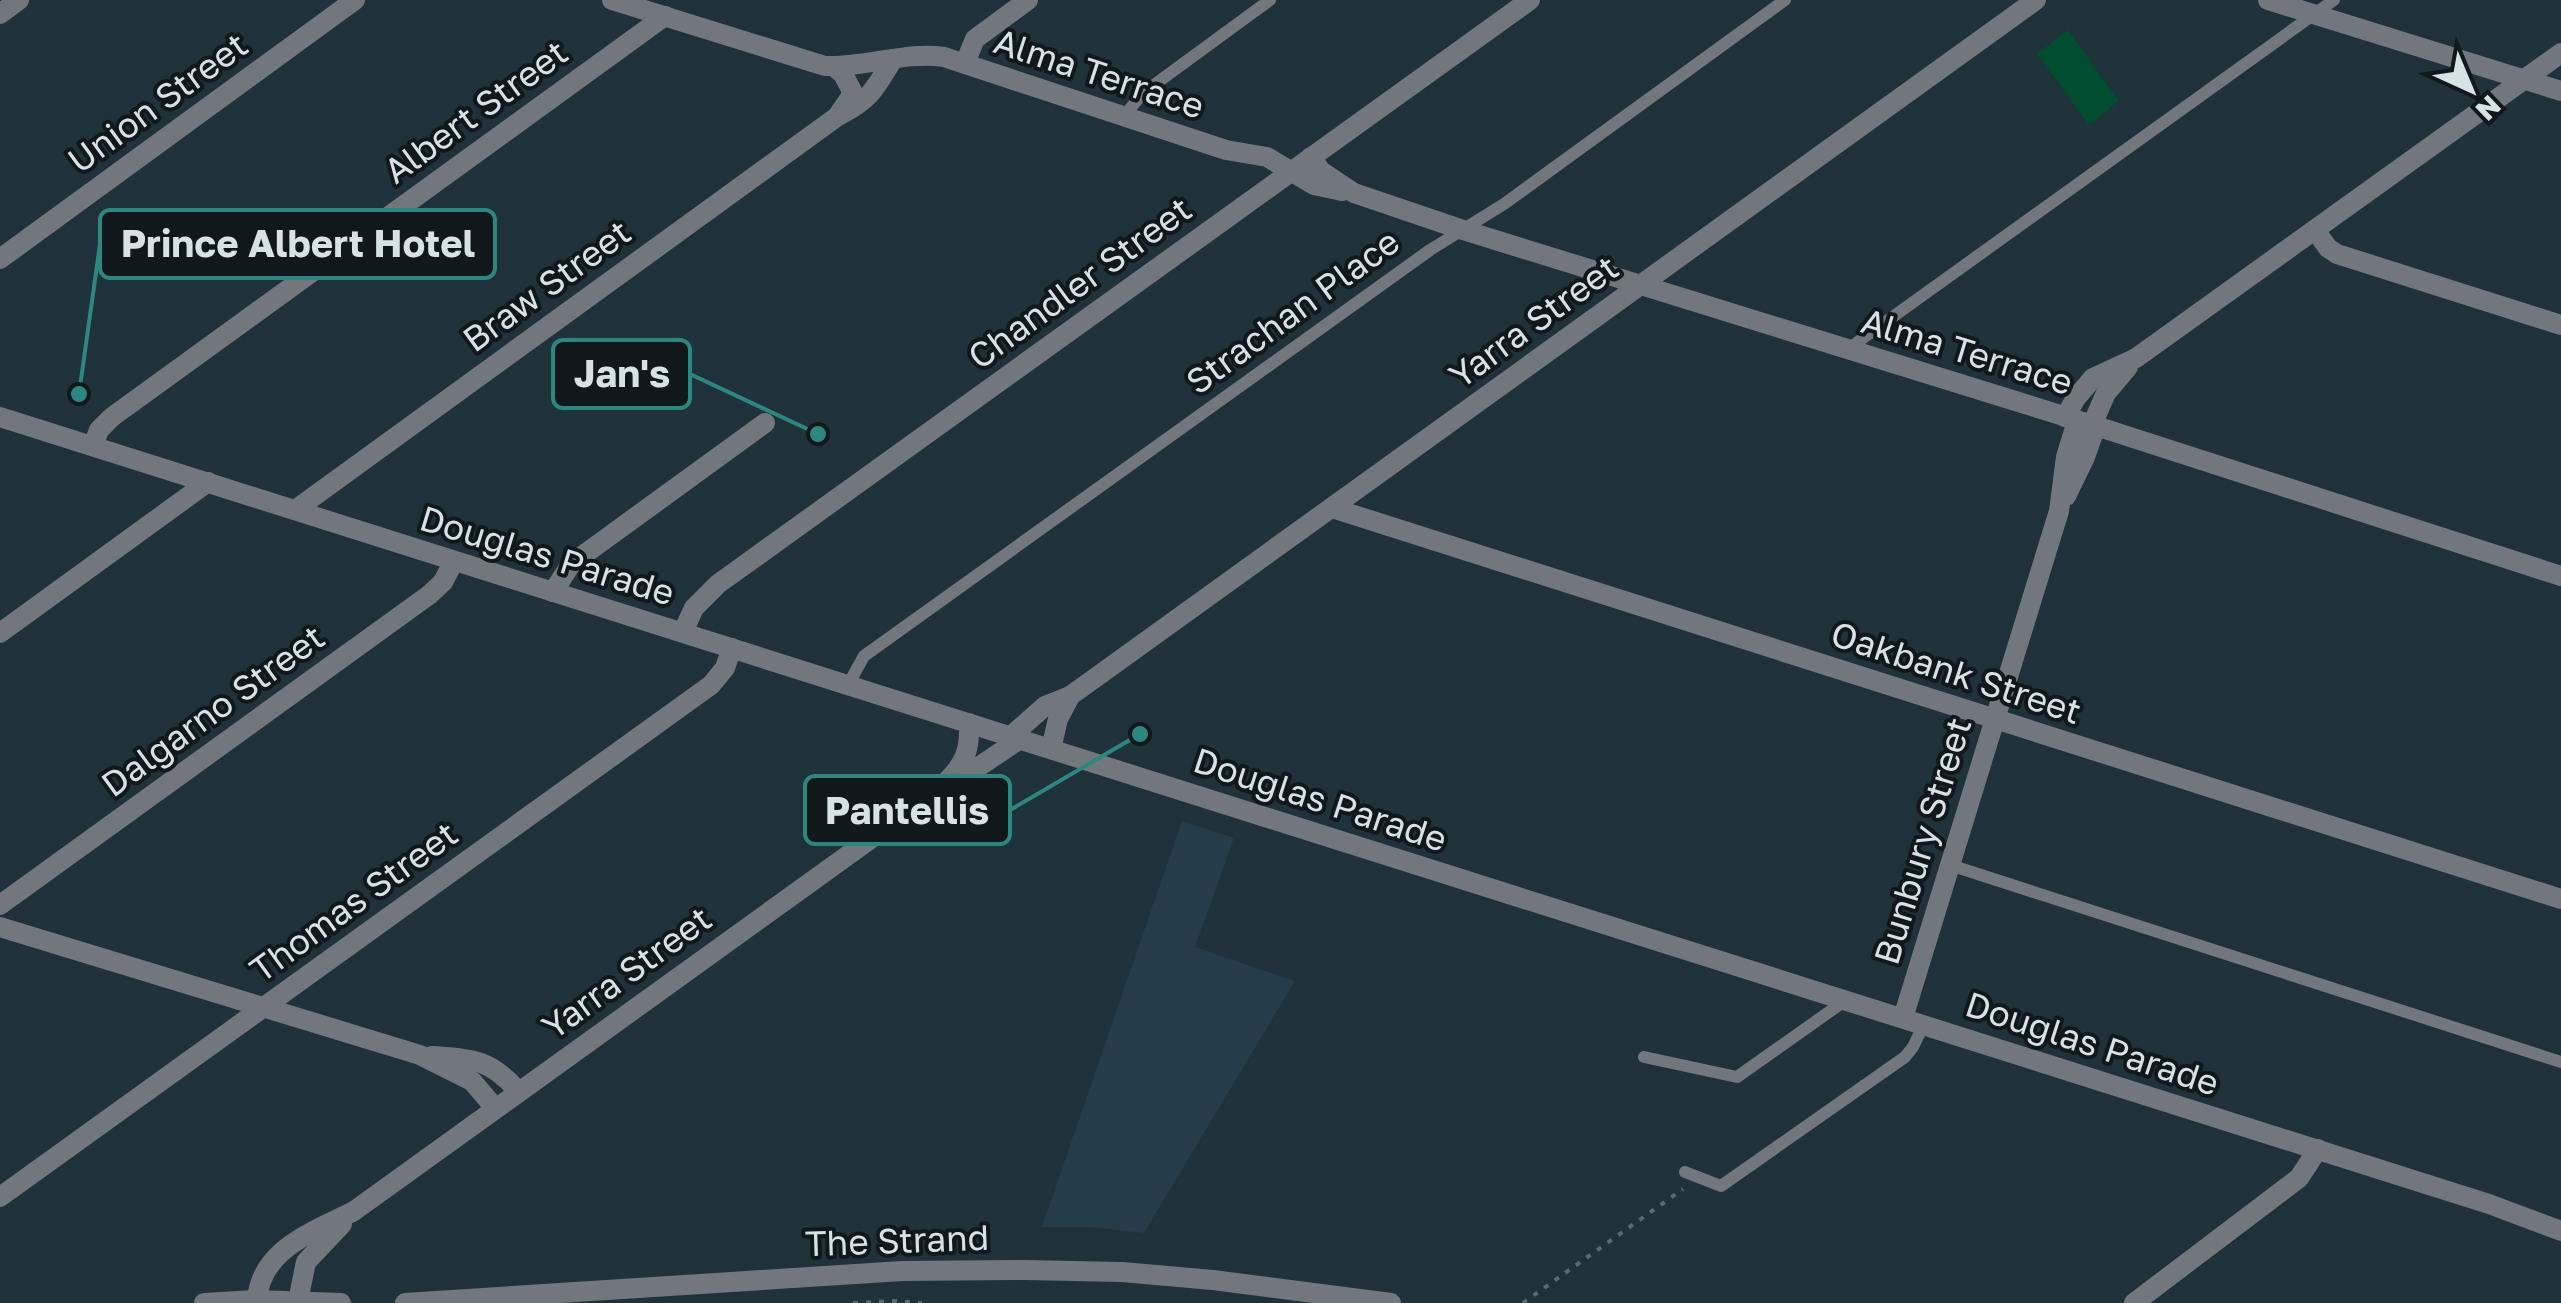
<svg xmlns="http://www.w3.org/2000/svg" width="2561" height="1303" viewBox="0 0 2561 1303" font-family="'Golos Text',sans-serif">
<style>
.built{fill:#243d48}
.green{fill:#004d30}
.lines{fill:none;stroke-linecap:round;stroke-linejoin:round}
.path{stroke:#5a6a71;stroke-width:4;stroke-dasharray:5 8;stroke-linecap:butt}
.service{stroke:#72777e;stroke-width:12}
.minor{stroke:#72777e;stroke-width:20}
.tertiary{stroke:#72777e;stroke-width:20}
.labels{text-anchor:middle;stroke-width:8;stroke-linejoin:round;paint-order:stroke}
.street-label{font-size:35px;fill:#d7e2e7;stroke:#10181b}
.leader{fill:none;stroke:#2d8680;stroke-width:4}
.callout-dot{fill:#2d8680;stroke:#10181b;stroke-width:4}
.callout{fill:#10181b;stroke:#2d8680;stroke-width:4}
.callout-label{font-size:38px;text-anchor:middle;font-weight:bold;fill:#d7e2e7}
</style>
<rect width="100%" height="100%" fill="#1f3139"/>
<!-- built -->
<polygon class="built" points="1182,821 1234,838 1195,947 1295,981 1144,1233 1091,1227 1042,1227"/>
<!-- green -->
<polygon class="green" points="2068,30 2119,101 2089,125 2037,54"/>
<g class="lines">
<!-- path -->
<g class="path">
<polyline points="853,1303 896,1301 922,1303"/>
<polyline points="1523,1303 1683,1189"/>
</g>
<!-- service -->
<g class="service">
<polyline points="1124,116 1143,93 1270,0"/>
<polyline points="1848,349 2334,0"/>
<polyline points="848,685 864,656 1430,250 1504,204 1785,0"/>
<polyline points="1950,865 2561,1062"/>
<polyline points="1644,1057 1737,1077 1846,1000"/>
<polyline points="1685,1172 1721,1186 1905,1057 1913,1047 1924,1024"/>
</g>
<!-- minor -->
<g class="minor">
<path d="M612,0L825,66C865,68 905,51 944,57L1226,150L1267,157L1314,185L1342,191"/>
<polyline points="2268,0 2561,91"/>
<polyline points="0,14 19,0"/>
<polyline points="965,63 975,39 1028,0"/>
<polyline points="833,66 843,74 852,91 850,98 839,114"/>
<polyline points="1311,157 1321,171 1354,193 1463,230 2096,426 2561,576"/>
<polyline points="2315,230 2328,248 2337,254 2561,325"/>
<polyline points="0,259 355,0"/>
<polyline points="2065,417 2076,398 2093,378 2136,358 2561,53"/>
<polyline points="2092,425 2106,393 2128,367"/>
<polyline points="93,446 99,430 112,417 665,16"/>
<polyline points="2066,496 2085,457 2096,426"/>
<polyline points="1332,508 2561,899"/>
<path d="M295,510L838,116C870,100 875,89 893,59"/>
<polyline points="553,592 571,564 765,423"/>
<polyline points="683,632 694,608 718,584 1530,0"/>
<polyline points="0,633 208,482"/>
<polyline points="1011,736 1045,706 1070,696 2036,0"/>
<polyline points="1051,749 1058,719 1070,696"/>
<path d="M948,780C966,762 970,748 969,723"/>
<polyline points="0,905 429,595 443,582 454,561"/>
<polyline points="0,927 420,1055 472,1081 495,1108"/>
<polyline points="1903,1018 2059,511 2066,457 2077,421"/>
<path d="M432,1056C473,1059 490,1059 518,1091"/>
<polyline points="0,1197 711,685 725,668 732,648"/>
<path d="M257,1301C260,1249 313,1232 354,1211L940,789L968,774L1020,739"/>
<polyline points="298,1301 306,1262 342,1224"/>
<polyline points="2134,1303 2299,1178 2318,1149"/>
</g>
<!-- tertiary -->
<g class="tertiary">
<polyline points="0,417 2489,1204 2561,1231"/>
<polyline points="204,1303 255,1300 341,1303"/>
<polyline points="405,1303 902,1271 1025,1270 1122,1272 1213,1280 1391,1303"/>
</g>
</g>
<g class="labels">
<!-- street labels -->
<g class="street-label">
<text transform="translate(1099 74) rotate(18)" y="12">Alma Terrace</text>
<text transform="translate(158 103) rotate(-36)" y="12">Union Street</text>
<text transform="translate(476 112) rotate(-36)" y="12">Albert Street</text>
<text transform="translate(1080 283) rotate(-36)" y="12">Chandler Street</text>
<text transform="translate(547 286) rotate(-36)" y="12">Braw Street</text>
<text transform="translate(1293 312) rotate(-36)" y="12">Strachan Place</text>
<text transform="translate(1534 322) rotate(-36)" y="12">Yarra Street</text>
<text transform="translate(1967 352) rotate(17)" y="12">Alma Terrace</text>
<text transform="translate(547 556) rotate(17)" y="12">Douglas Parade</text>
<text transform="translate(1956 673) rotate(18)" y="12">Oakbank Street</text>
<text transform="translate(213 711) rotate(-36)" y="12">Dalgarno Street</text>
<text transform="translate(1320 800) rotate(18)" y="12">Douglas Parade</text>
<text transform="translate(1923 841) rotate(-73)" y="12">Bunbury Street</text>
<text transform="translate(354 902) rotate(-36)" y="12">Thomas Street</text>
<text transform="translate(627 973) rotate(-36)" y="12">Yarra Street</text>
<text transform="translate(2092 1044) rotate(18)" y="12">Douglas Parade</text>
<text transform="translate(897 1241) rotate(-2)" y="12">The Strand</text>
</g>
</g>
<!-- callouts -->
<path class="leader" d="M79 394L100 244M818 434L690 374M1140 734L1010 810"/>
<g class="callout-dot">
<circle cx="79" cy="394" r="10"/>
<circle cx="818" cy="434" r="10"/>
<circle cx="1140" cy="734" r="10"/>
</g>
<g class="callout">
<rect x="100" y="210" width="395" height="68" rx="10"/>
<rect x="553" y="340" width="137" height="68" rx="10"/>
<rect x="805" y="776" width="205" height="68" rx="10"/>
</g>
<g class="callout-label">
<text x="298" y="257">Prince Albert Hotel</text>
<text x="622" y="387">Jan's</text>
<text x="907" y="824">Pantellis</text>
</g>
<!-- north arrow -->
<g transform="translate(2471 90) rotate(136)" stroke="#10181b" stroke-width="8" paint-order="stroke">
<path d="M0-8L18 38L0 25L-18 38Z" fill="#d7e2e7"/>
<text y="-15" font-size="28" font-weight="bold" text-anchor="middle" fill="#d7e2e7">N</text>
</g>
</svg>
